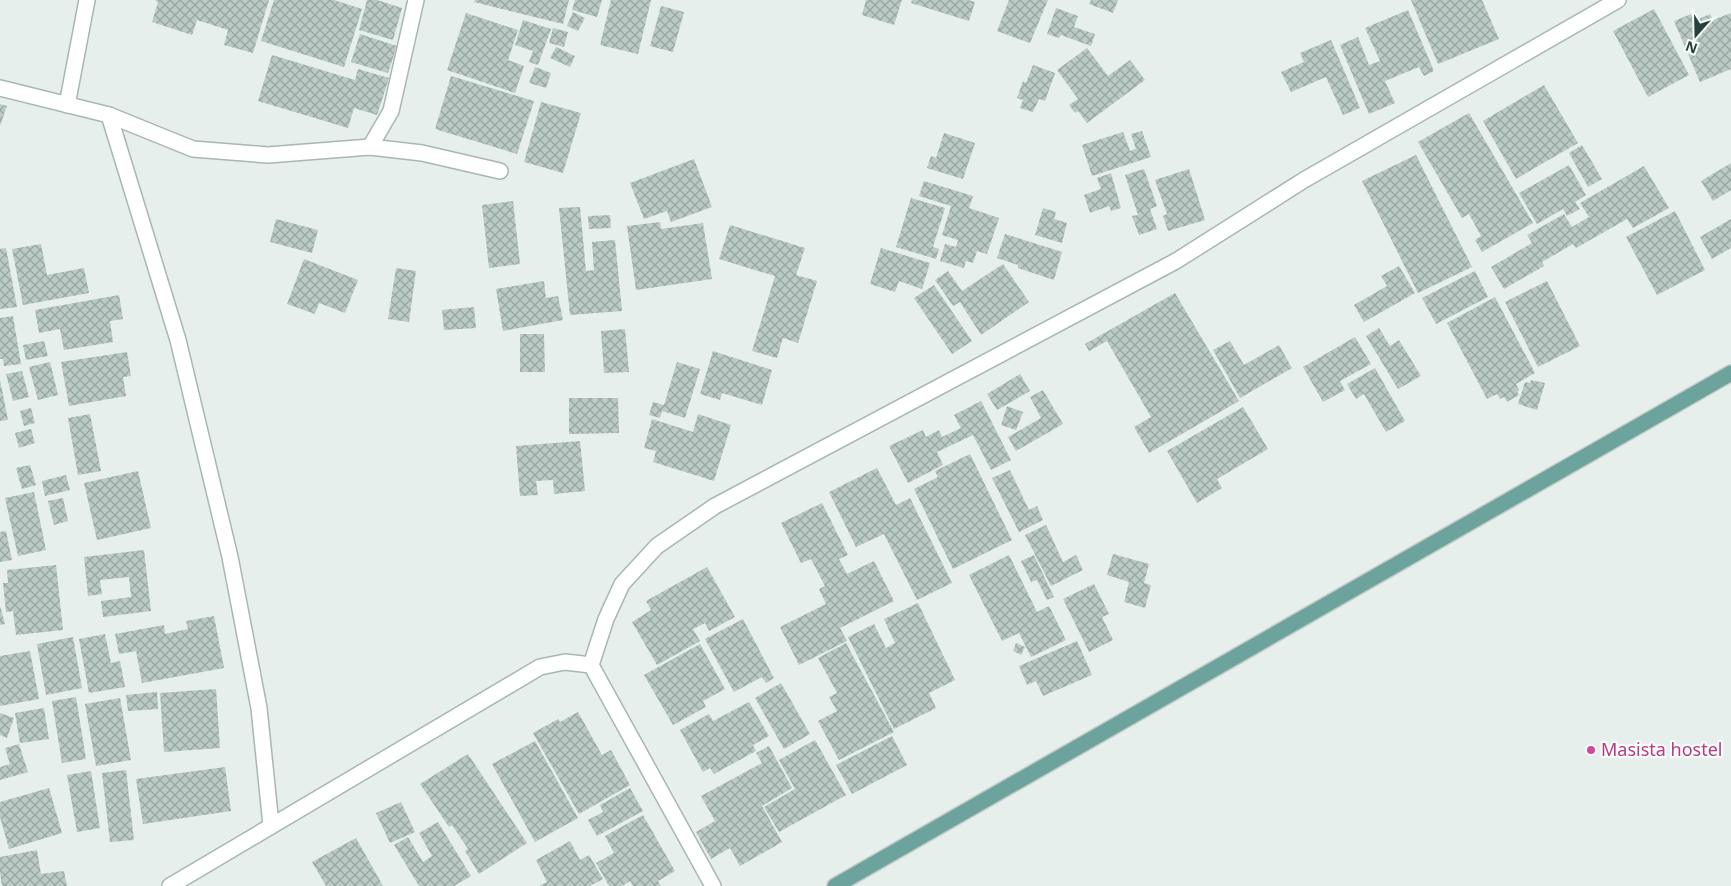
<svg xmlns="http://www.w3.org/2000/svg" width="1731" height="886" viewBox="0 0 1731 886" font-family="'Noto Sans',sans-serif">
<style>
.building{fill:url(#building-cross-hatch)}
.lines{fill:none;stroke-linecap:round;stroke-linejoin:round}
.minor-casing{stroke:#a8b7b4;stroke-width:18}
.major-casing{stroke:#c2cac9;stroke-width:18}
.minor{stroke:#fff;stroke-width:15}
.major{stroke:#6ca39c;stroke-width:15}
.hotel-dot{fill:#d1479c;stroke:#f7fbf9;stroke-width:2}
.labels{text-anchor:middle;stroke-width:4.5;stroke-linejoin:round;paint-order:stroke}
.hotel-label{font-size:18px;fill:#b23c85;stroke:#f7fbf9;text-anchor:start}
</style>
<defs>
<pattern id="building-cross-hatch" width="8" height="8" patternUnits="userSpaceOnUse" patternTransform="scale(1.25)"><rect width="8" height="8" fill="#bbcac5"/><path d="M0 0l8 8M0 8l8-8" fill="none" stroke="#98a6a1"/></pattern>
</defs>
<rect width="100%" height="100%" fill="#e6efec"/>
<!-- building -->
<g class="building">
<polygon points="155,0 269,0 253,53 224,45 228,30 197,20 192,35 152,22 158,2"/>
<polygon points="274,0 334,0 362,9 344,67 261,41"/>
<polygon points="367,0 377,0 402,8 393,40 359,30"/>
<polygon points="475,0 569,0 563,24 474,2"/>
<polygon points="575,0 602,0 597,17 572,10"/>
<polygon points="611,0 651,0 638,54 600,45"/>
<polygon points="866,0 902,0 894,25 862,15"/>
<polygon points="912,0 968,0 975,2 969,21 911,3"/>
<polygon points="1009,0 1048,0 1030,43 997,31"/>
<polygon points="1091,0 1118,0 1113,13 1089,4"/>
<polygon points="1411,0 1482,0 1499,39 1438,64"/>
<polygon points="661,6 684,12 673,52 650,46"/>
<polygon points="1056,8 1078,16 1074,27 1095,34 1091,46 1061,35 1059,38 1047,34"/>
<polygon points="1654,9 1689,75 1648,97 1613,31"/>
<polygon points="1408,10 1434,71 1424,76 1419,67 1385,81 1395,103 1369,114 1340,45 1358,37 1369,65 1380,61 1365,28"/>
<polygon points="573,12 585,18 578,31 567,26"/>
<polygon points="466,13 518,30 508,60 524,66 515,93 447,70"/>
<polygon points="1731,13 1731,69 1700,82 1674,21 1691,14 1694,21 1710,14 1713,20"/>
<polygon points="523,20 551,29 538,65 529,62 533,51 515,45"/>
<polygon points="553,28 568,32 564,47 549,43"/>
<polygon points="360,34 397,46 388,73 351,62"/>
<polygon points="1331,40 1360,108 1343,115 1326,77 1291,92 1281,72 1304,62 1300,53"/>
<polygon points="556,47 575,56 570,67 550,58"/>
<polygon points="1087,48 1108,76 1130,60 1145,80 1087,123 1078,111 1075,113 1069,105 1078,99 1057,70"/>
<polygon points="272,55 355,80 358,69 389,78 377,115 354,108 348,128 258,101"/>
<polygon points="1033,65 1055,73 1045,101 1039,99 1033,112 1020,108 1023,100 1017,98 1023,81 1026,83"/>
<polygon points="535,67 551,73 546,88 529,83"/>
<polygon points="451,76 534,101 517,154 435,129"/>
<polygon points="1544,85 1578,143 1516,179 1483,121"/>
<polygon points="541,102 581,113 563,173 524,162"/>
<polygon points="0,104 7,106 0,126"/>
<polygon points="1469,113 1533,223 1482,252 1475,240 1481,236 1469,214 1462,218 1418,142"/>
<polygon points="1142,131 1151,157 1092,176 1082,145 1123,132 1130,151 1136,149 1131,134"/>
<polygon points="944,133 975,143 963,179 927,168 931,156 936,158"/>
<polygon points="1582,145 1602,179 1588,187 1569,153"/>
<polygon points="1416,155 1472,267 1418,293 1362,181"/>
<polygon points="694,159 712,207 671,222 667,211 644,219 630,183"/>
<polygon points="1731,163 1731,190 1713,201 1701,181"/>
<polygon points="1569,165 1586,195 1575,202 1580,209 1567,216 1563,209 1537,224 1519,193"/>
<polygon points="1644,166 1669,208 1633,228 1627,219 1576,248 1573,244 1542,262 1544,266 1504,289 1491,267 1532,243 1527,235 1564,214 1572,227 1589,217 1580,203"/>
<polygon points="1144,169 1157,206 1150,209 1157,229 1139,235 1132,216 1138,215 1125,175"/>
<polygon points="1189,169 1205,220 1168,231 1163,216 1167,214 1155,180"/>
<polygon points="1111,173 1121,208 1111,211 1109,206 1090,213 1084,195 1101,189 1097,178"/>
<polygon points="924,181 973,196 969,208 999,218 987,254 977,251 973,263 966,261 964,268 940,261 945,244 956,247 958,240 942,235 951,206 919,196"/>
<polygon points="911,198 945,208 933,247 939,249 936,259 896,247"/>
<polygon points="513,201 520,264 489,268 482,205"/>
<polygon points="580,207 586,271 594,270 592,242 615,240 622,311 570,315 559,208"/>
<polygon points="1043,208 1056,212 1054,219 1067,223 1062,243 1035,235"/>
<polygon points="1675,211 1705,270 1657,295 1626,237"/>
<polygon points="610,215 611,228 589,229 588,216"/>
<polygon points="276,219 318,230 312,253 270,242"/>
<polygon points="1731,219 1731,248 1712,259 1700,237"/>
<polygon points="660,222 661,229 703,223 712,279 636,290 627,226"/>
<polygon points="730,225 805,248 796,275 817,281 798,343 783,338 777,358 752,351 775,276 719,259"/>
<polygon points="1005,234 1062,252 1054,280 1018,268 1018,265 997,258"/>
<polygon points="41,244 47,275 84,268 89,293 23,305 12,249"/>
<polygon points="6,248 17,307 0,309 0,249"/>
<polygon points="881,248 930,263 922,289 899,281 895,292 870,284"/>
<polygon points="304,259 358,280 345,313 319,303 315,314 287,304"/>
<polygon points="1003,264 1029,302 981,335 960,302 953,306 935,280 948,271 962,291"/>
<polygon points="1399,266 1415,293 1364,322 1354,305 1387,286 1381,276"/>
<polygon points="396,268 416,271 409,322 388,319"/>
<polygon points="1475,271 1488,297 1436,324 1422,298"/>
<polygon points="544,281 546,298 558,296 563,320 503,331 496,289"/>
<polygon points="1547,281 1580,346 1538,367 1505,302"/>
<polygon points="934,285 972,341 952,354 914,298"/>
<polygon points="1175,293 1239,401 1149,453 1134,427 1151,417 1107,341 1089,351 1085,344"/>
<polygon points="119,295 123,319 110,321 113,342 64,350 60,329 39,333 35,310"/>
<polygon points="1495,297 1535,373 1516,384 1519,390 1517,392 1519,395 1507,402 1504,397 1500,399 1497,394 1487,399 1447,323"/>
<polygon points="474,307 476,328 444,330 442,310"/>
<polygon points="13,316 21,364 4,366 3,359 0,359 0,318"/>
<polygon points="1379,328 1390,346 1399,340 1421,376 1398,389 1366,336"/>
<polygon points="625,329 629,372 604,373 601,331"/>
<polygon points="520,334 544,334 545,372 520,372"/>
<polygon points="1355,337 1371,364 1340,381 1345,390 1323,402 1303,367"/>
<polygon points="44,341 48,356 26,360 23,345"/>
<polygon points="1230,341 1244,365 1279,345 1292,368 1240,398 1213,350"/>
<polygon points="713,351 772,370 762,405 722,393 720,400 700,394"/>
<polygon points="127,352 131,376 123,377 126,396 69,406 61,362"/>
<polygon points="50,362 58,395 38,400 29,367"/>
<polygon points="677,362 700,369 685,418 662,411 660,418 649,415 653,402 664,405"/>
<polygon points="1375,368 1405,421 1386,432 1364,394 1356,399 1347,384"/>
<polygon points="22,371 29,397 13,401 6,374"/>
<polygon points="1020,374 1030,391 997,410 987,394"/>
<polygon points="0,380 8,420 0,421"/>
<polygon points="1531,380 1545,383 1537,410 1518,404 1525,382 1530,383"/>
<polygon points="1043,390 1063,424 1016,451 1008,437 1041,418 1030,397"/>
<polygon points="569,398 618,398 619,433 569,434"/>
<polygon points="981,401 1011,460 991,470 973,435 937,452 943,465 908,483 889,446 923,430 926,437 939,430 942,437 961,428 954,415"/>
<polygon points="1007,406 1023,412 1016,430 1001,425"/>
<polygon points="1243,407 1268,449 1217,479 1222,488 1197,503 1167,451"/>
<polygon points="31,408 35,423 24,426 20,411"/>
<polygon points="90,414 101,471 78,475 68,418"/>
<polygon points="698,414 731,425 714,481 653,462 656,451 644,448 652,419 693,432"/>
<polygon points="31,429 35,443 19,448 15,433"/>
<polygon points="580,441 585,491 554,494 553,480 536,481 538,495 520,496 516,446"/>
<polygon points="970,454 1012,540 953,569 914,489 938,477 935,471"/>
<polygon points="30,465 36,485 22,489 16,468"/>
<polygon points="877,468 896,505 910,498 952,583 917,600 884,534 856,547 829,492"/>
<polygon points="1010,470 1029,510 1037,506 1043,520 1019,532 992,478"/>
<polygon points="138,471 151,528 97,540 84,483"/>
<polygon points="66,475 70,490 45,496 42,481"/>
<polygon points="34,492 46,550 18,556 5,498"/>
<polygon points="63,498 68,521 54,525 48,501"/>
<polygon points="822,503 848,555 839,559 847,574 874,561 894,601 840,628 847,641 799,665 780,627 826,604 819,589 825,586 811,559 801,563 781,523"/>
<polygon points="1046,525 1063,562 1076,555 1083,570 1051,586 1025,535"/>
<polygon points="6,531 12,560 0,562 0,532"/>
<polygon points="144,550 151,611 103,617 101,601 131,597 129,577 100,580 102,594 88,596 84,557"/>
<polygon points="1113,554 1149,564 1144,583 1151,585 1145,608 1124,602 1129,582 1107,575"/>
<polygon points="1009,555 1037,612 1049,606 1066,640 1031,657 1019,633 1002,641 969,575"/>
<polygon points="1034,555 1054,597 1047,600 1037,580 1031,582 1021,561"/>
<polygon points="56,565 63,630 16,635 13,611 6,612 3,583 8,583 7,570"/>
<polygon points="707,567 735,617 709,631 705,623 693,629 700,641 657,665 632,622 651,610 646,601"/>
<polygon points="1094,584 1109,614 1102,617 1113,640 1089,652 1063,599"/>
<polygon points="918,603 955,680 929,693 936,708 894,729 848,637 874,624 886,648 895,643 884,619"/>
<polygon points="0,606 5,624 0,625"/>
<polygon points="214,616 224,668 142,683 136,651 119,654 115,634 164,625 165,634 188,629 186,621"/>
<polygon points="743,619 774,678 766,683 762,677 734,692 705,639"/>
<polygon points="105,634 111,663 120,661 125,687 89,693 79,639"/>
<polygon points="73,637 82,688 46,695 37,644"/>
<polygon points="1077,641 1092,675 1043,696 1036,681 1027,685 1019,666"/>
<polygon points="846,643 894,732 839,760 818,721 837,711 829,697 837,693 818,658"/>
<polygon points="1016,643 1025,647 1021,655 1013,651"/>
<polygon points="700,644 725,689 703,701 706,707 673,725 644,675"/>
<polygon points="30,651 39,699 0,706 0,656"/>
<polygon points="781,683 810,734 784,749 755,698"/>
<polygon points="216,689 220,748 164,752 160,693"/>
<polygon points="157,692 158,709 128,711 126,695"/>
<polygon points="76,697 86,759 62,763 52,701"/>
<polygon points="120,698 131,760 96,766 85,704"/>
<polygon points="749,702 769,736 753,745 756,751 714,774 710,768 703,772 680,730 709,714 713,721"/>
<polygon points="44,708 49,739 20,743 15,713"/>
<polygon points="578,712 602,755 611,750 630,785 579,814 533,733 558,719 560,722"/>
<polygon points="0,713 14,718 7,738 0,735"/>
<polygon points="892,736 907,765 852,794 836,765"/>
<polygon points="815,740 846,795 779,832 764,807 795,789 779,760"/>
<polygon points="535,741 578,818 535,842 492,764"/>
<polygon points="19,744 28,772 0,780 0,767 10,764 5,748"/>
<polygon points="769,746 792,788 762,806 782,842 740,866 730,848 711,859 696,832 715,821 701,796 762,763 756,753"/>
<polygon points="468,754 527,843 479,874 465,851 468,849 452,825 449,827 420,784"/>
<polygon points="225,767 231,811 143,824 136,779"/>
<polygon points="126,770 134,840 110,842 102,773"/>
<polygon points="91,771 100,828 77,832 67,775"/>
<polygon points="49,788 62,833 9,849 0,817 0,802"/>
<polygon points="630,788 643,811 597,836 588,820 603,812 600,805"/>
<polygon points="401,802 415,832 390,843 376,813"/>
<polygon points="643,815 675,871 658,881 661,886 633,886 630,881 622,886 609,886 596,863 614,853 605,836"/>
<polygon points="438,822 471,876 454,886 419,886 394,845 408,837 423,862 432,856 419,833"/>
<polygon points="356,838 383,886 326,886 312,862"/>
<polygon points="570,841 580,860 589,855 603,879 590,886 539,886 547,882 536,860"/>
<polygon points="37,850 41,874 64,871 67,886 2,886 0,873 0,857"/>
</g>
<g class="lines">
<defs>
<g id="minor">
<polyline points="0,88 109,115 193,149 268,155 370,147 422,153 500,171"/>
<polyline points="67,105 87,0"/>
<polyline points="109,115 178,340 230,557 259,708 271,825"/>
<polyline points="370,147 391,111 416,0"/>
<polyline points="591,665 606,619 622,584 657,546 715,506 1176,261 1304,180 1618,0"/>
<polyline points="170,886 540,667 565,662 591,665 713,886"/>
</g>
<polyline id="major" points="835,886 1731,373"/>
</defs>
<!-- minor casing -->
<use href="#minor" class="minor-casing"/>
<!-- major casing -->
<use href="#major" class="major-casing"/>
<!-- minor -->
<use href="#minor" class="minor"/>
<!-- major -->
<use href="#major" class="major"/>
</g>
<!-- markers -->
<circle class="hotel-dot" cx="1591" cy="750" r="5"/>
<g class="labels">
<!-- hotel labels -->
<g class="hotel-label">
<text x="1601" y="756">Masista hostel</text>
</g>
</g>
<!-- north arrow -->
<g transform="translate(1696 35) rotate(200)" stroke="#f7fbf9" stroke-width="4" paint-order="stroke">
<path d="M0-4L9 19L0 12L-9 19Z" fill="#25413d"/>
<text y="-8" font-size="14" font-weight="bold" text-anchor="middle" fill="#25413d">N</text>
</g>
</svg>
